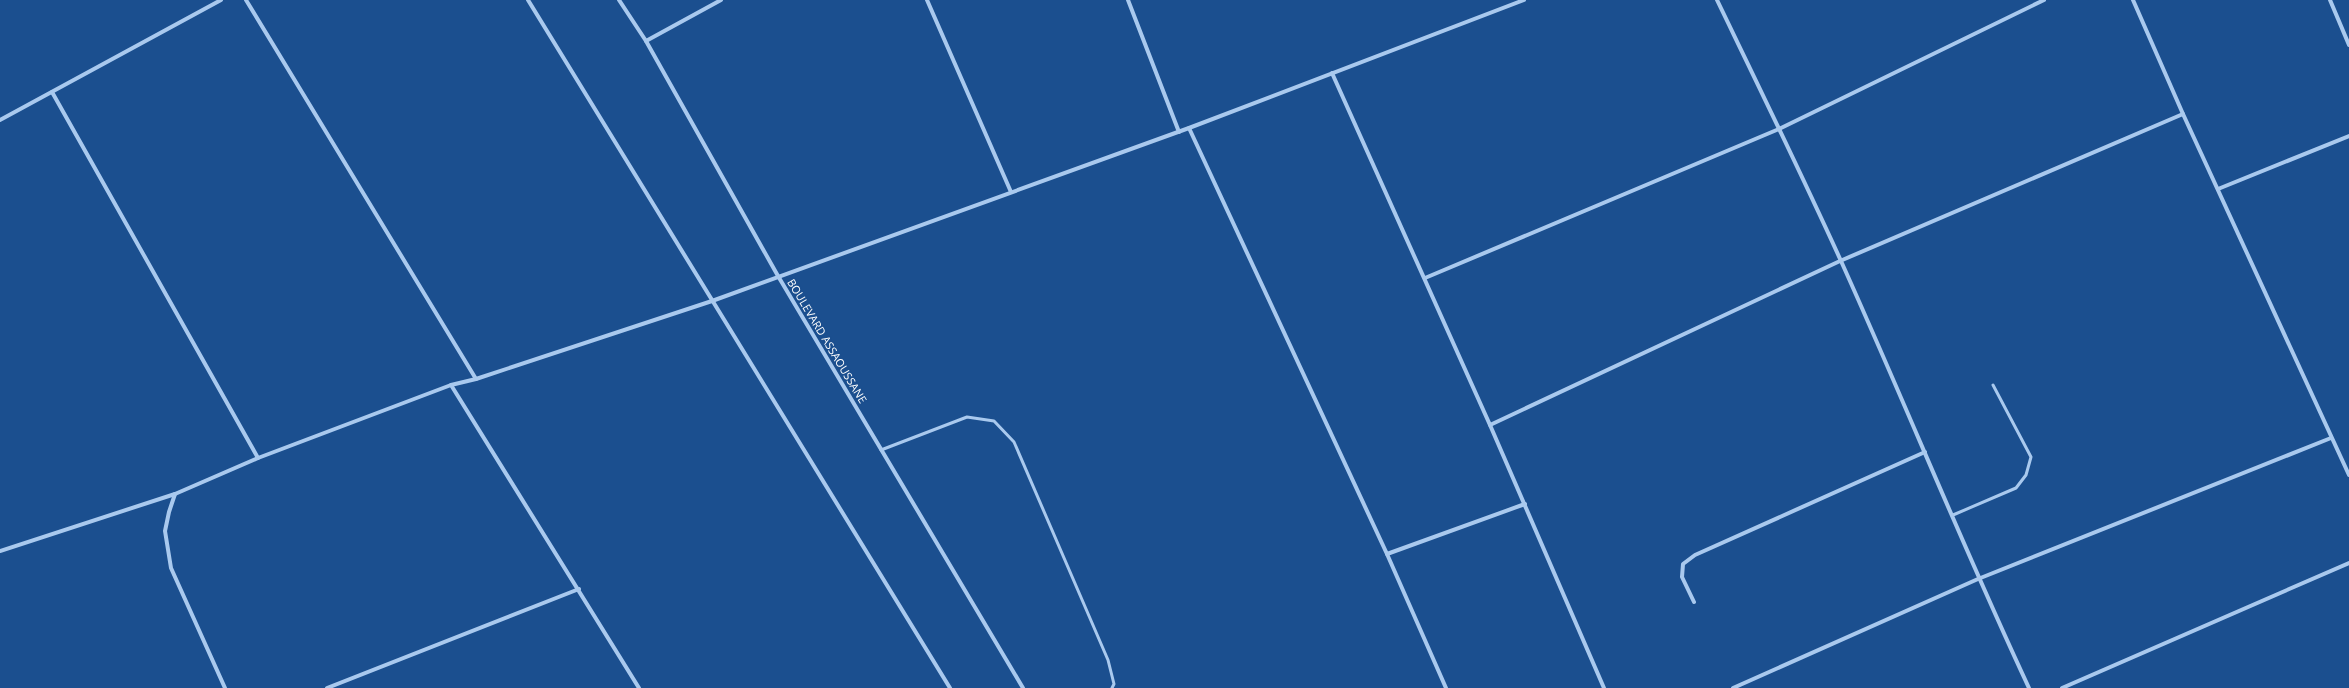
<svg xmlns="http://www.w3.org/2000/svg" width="2349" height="688" viewBox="0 0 2349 688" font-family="'Open Sans',sans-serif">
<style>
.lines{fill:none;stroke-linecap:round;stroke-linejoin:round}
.service{stroke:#a9c9ee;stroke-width:3}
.minor{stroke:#a9c9ee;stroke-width:4}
.labels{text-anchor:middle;stroke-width:3;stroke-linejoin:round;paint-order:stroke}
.street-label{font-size:11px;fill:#fff;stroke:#1b4f8f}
</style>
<rect width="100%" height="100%" fill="#1b4f8f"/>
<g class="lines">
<!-- service -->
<g class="service">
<polyline points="881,450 967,417 994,421 1014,442 1108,660 1114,684 1112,688"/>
<polyline points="1953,515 2016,488 2026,475 2031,457 1993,385"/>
</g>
<!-- minor -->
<g class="minor">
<polyline points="246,0 476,379"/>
<polyline points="528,0 950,688"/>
<polyline points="619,0 646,41 778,276 1023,688"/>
<polyline points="927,0 1011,192"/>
<polyline points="1128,0 1179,132"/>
<path d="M1717,0C1759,87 1801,173 1841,261C1905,403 1963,547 2029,688"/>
<polyline points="2133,0 2183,114 2349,475"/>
<polyline points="2330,0 2349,45"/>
<polyline points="646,41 721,0"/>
<polyline points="1332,73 1490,425 1604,688"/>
<polyline points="52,92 258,458"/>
<polyline points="0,120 221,0"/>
<polyline points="1189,128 1387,554 1446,688"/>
<polyline points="2218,189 2349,136"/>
<polyline points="1425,278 1779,129 2044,0"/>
<polyline points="451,385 639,688"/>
<polyline points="1490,425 1840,261 2183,114"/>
<polyline points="175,494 169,512 165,531 171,568 225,688"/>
<polyline points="0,551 175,494 258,458 451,385 476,379 712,301 1189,128 1524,0"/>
<polyline points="1387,554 1525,504"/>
<polyline points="1694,602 1682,577 1683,564 1695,555 1925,452"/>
<polyline points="327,688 579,589"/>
<polyline points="1733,688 1978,579 2331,438"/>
<polyline points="2062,688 2349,563"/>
</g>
</g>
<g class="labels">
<!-- street labels -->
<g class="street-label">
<text transform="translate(827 341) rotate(59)" y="4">BOULEVARD ASSAOUSSANE</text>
</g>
</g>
</svg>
